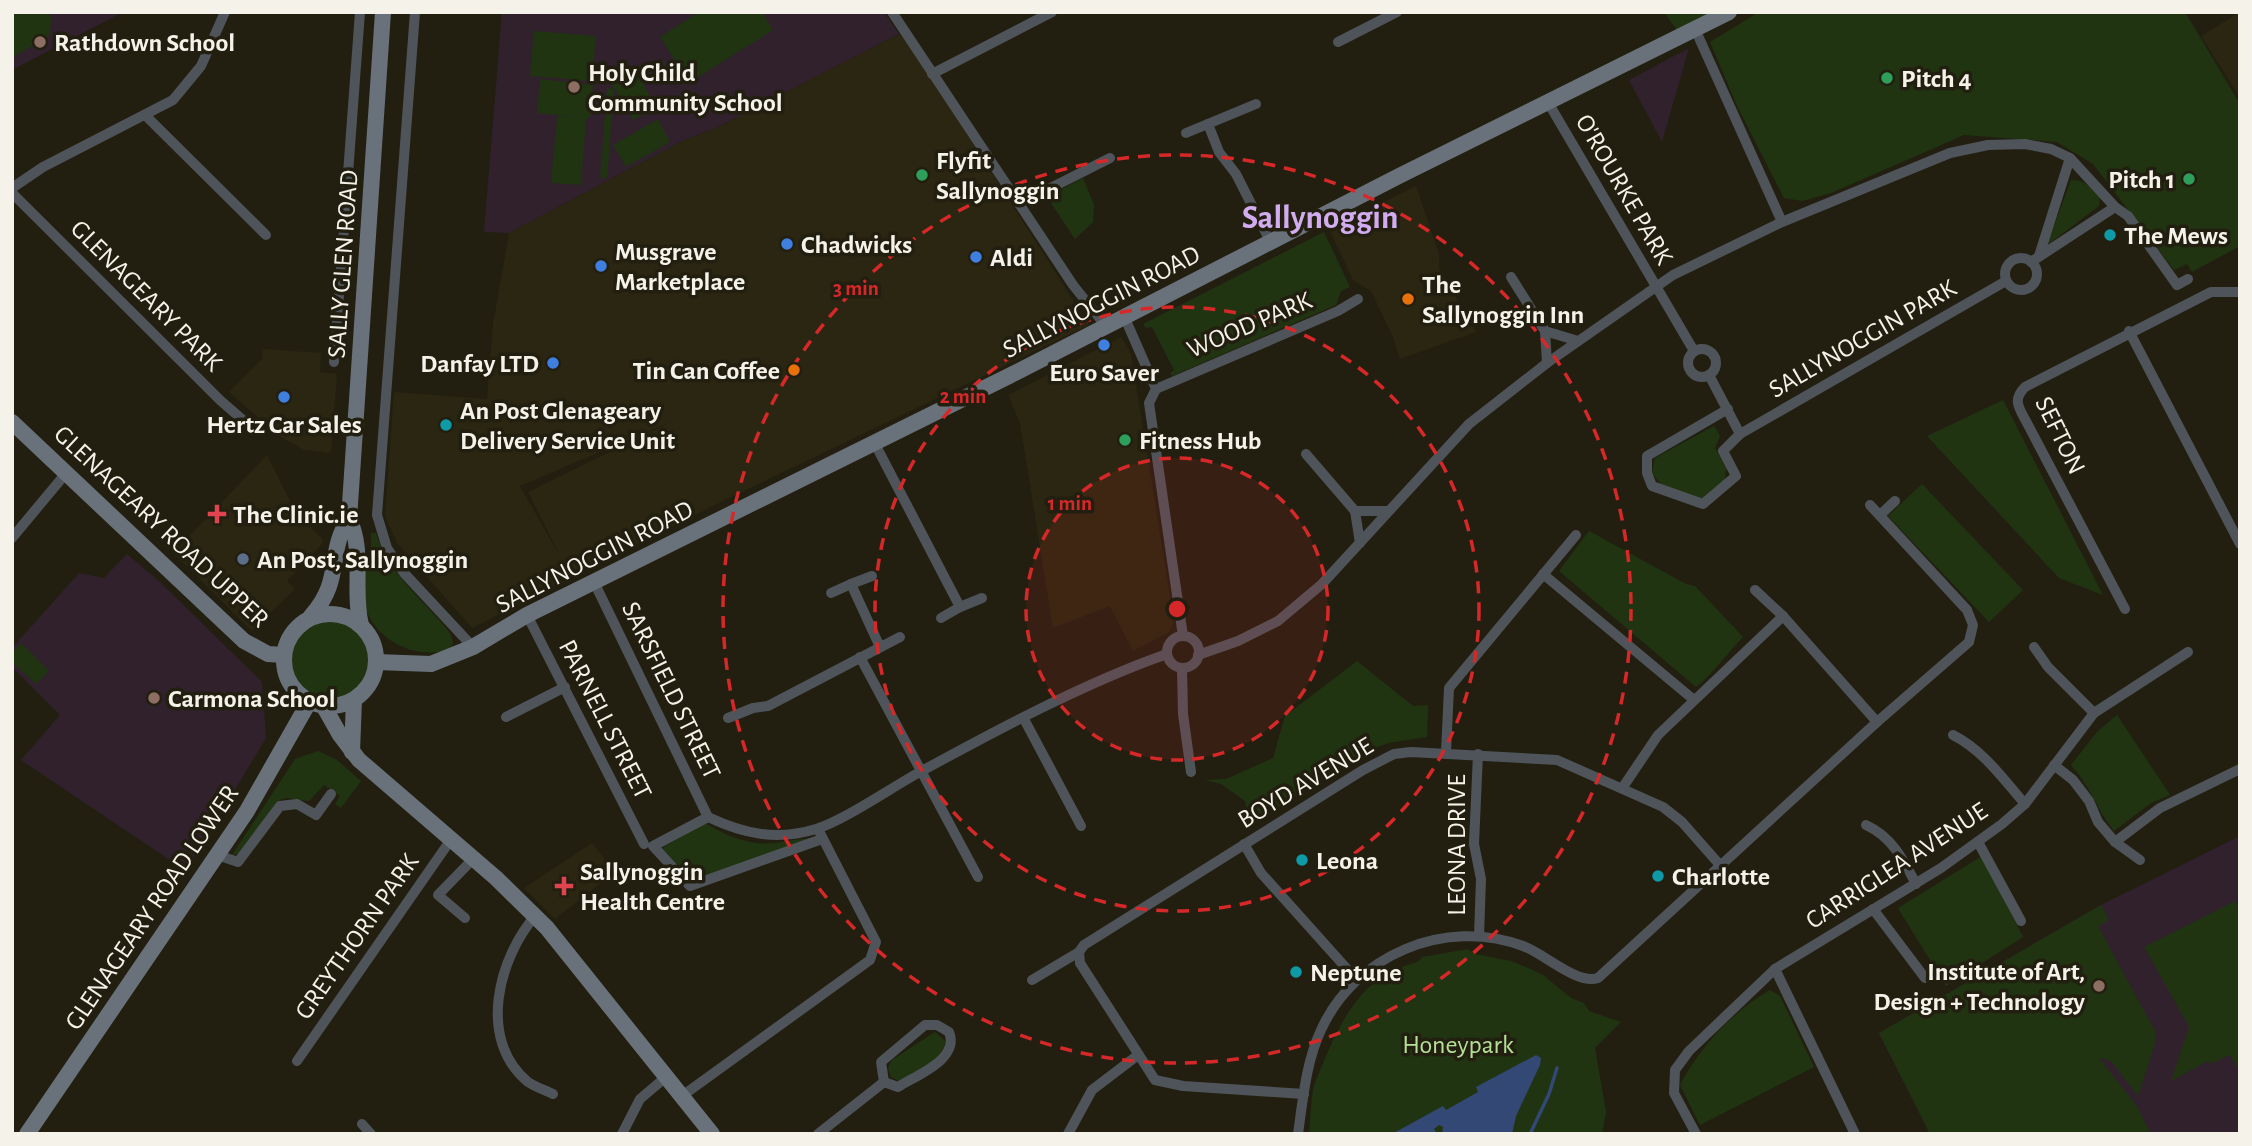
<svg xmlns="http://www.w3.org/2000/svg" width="2252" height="1146" viewBox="0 0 2252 1146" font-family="'Alegreya Sans',sans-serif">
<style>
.built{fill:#2b2611;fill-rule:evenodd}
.education{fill:#30212c}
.green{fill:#203412}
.water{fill:#334874}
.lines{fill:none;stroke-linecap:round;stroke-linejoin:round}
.stream{stroke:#334874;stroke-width:3.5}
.street{stroke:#4e5459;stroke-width:10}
.secondary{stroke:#69727a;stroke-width:16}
.ring{fill:none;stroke:#d62828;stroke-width:3.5;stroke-dasharray:12 9}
.education-dot{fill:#8d6e63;stroke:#221f11;stroke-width:2.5}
.leisure-dot{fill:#2e9e5b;stroke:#221f11;stroke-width:2.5}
.culture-dot{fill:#0f9aa8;stroke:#221f11;stroke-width:2.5}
.shop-dot{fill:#3f7fe0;stroke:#221f11;stroke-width:2.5}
.food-dot{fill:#e8710a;stroke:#221f11;stroke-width:2.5}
.health-dot{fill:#e0444e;stroke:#221f11;stroke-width:2.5}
.service-dot{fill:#5c6f8a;stroke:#221f11;stroke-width:2.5}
.labels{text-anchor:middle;stroke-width:7;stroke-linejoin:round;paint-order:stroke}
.poi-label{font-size:26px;font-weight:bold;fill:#f5f3e9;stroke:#221f11;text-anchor:start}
.street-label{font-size:26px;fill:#f5f3e9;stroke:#221f11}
.park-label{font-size:26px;fill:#b4e096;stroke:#221f11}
.district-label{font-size:33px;font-weight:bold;fill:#d1acef;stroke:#221f11}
.centre{fill:#d62828;stroke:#221f11;stroke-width:3.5}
.ring-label{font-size:21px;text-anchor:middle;font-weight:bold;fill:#d62828;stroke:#221f11;stroke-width:7;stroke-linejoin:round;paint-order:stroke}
</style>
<rect width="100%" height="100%" fill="#221f11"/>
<!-- built -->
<g class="built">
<polygon points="2240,12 2240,98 2201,36"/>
<path d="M899,34L908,42L1089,325L721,502L472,628L397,543L385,516L394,392L487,399L493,324L509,233L684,140L716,128ZM677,419L528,492L561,558L520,486Z"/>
<polygon points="1416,186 1439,254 1439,268 1476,332 1400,359 1393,337 1371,291 1353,280 1329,229"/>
<polygon points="1121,337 1131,354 1174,622 1169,632 1133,651 1110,606 1053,628 1020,423 1008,395"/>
<polygon points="263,349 321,353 320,372 337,374 331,453 304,450 279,436 229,392 262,359"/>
<polygon points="267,455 296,513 323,539 322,544 287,581 295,589 252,631 173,553"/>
<polygon points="592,843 615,872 555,919 524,888"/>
</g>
<!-- education -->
<g class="education">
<polygon points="12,12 123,12 12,70"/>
<polygon points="502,12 884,12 899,34 716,128 684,140 509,233 484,232"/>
<polygon points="1689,48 1662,142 1629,80"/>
<polygon points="127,554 160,582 262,682 266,738 186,871 21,760 60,715 12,667 12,648 79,573 104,578"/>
<polygon points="2240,836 2240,1134 1930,1134 1879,1033 2101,905"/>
</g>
<!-- green -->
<g class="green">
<polygon points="12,12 47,12 51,17 50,35 12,58"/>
<polygon points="699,12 762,12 773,30 689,83 660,37"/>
<polygon points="1664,12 1712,12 1677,30"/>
<polygon points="1759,12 2185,12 2240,104 2240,246 2192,272 2187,264 2174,270 2093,164 2057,142 1964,135 1831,193 1802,201 1784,198 1738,108 1710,42"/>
<polygon points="534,31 596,36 592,81 530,76"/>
<polygon points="633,67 657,107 633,120 610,81"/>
<polygon points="540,79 593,85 590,118 586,119 581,185 551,183 557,116 572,117 537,113"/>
<polygon points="607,88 614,89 607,178 600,178"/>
<polygon points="658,119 670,142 626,167 613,145"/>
<polygon points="1083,178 1094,205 1093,222 1075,239 1047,197"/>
<path d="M2071,180C2084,179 2092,188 2100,198L2099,206L2047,245Z"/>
<polygon points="1324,232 1350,287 1341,291 1336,305 1172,376 1170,373 1174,370 1152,327 1146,328 1143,324"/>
<polygon points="2003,400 2103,595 2059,578 1927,436"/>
<polygon points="1714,426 1720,436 1715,448 1726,467 1725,479 1705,498 1700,498 1662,485 1652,473 1655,458"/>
<polygon points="1922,484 2023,590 1989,622 1888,516"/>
<path d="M1589,531L1686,584L1695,586L1743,637C1726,654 1715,672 1696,687L1559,571Z"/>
<path d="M371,533H376C388,574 424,600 450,633L453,642L451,649C417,661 375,641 365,606C361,593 364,574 363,561L371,559Z"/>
<circle cx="329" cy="659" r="41"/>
<polygon points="21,643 49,671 36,684 12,662 12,652"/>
<polygon points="1357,661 1413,706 1428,705 1427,737 1388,743 1375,748 1250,824 1245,801 1221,784 1205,780 1226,779 1273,758 1285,716"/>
<path d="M2117,715L2170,795L2151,803L2114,831C2097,810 2090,785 2071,765L2097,732Z"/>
<polygon points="318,751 337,760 361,781 341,808 335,804 340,796 324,785 309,801 286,798 280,800 240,854 232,855 295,759"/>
<path d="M705,823C725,835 749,846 774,843C787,842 798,838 812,839L697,878L689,876L662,848Z"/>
<polygon points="1982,856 2023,937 1946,986 1898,908"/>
<polygon points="2235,901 2240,910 2240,1073 2230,1055 2210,1064 2208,1061 2171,1081 2189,1027 2144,947"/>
<polygon points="2101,905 2109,920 2098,926 2155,1031 2156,1041 2138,1096 2111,1061 2099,1058 2136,1105 2151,1134 1930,1134 1879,1033"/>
<path d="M1468,949L1475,954L1511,961L1528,968L1543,975L1571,998L1584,1003L1589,1011L1621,1022L1595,1048L1606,1112L1602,1134H1309C1311,1118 1310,1095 1316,1080C1333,1040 1348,997 1389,972C1398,967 1410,965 1419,961L1422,957Z"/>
<path d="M1770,990L1780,996L1814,1067L1700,1125L1680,1085C1699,1048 1734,1010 1770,990Z"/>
<path d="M935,1032L945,1041C945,1058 914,1075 899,1081L891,1077L888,1068L892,1060Z"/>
</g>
<!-- water -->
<polygon class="water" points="1536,1055 1541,1058 1540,1065 1516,1116 1512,1134 1442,1134 1443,1127 1439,1125 1434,1129 1437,1134 1392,1134 1443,1106 1446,1110 1478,1092 1476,1087"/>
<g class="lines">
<!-- stream -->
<polyline class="stream" points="1530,1134 1549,1094 1557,1068"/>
<!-- street -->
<g class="street">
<polyline points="415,12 377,515 387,548 404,573 473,647"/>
<polyline points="892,12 1073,285 1105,325"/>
<polyline points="1695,29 1782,222"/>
<polyline points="1338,42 1397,12"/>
<polyline points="932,74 1052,12"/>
<polyline points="1549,104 1694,351"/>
<polyline points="145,115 266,235"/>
<polyline points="1208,124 1219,152 1236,174 1270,241"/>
<polyline points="1186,133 1256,104"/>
<polyline points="12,188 43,167 173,100 201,66 225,12"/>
<polyline points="12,193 221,401 251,427"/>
<polyline points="1019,204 1110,158"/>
<polyline points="2115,207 2128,216 2177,285 2188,279"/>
<polyline points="2039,256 2070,158"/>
<circle cx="2021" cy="274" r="16"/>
<polyline points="1511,277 1545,331 1578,341"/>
<polyline points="1124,316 1156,389 1149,403 1183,636"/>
<polyline points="1545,331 1547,363"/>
<polyline points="2129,331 2240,544"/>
<circle cx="1702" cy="363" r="14"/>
<polyline points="334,362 360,12"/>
<polyline points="1709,375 1740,434 2006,281"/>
<polyline points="1156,389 1338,311 1358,299"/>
<polyline points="1728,409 1647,456 1647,473 1652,486 1703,504 1736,476 1723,451 1740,434"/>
<polyline points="874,442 960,607 982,598"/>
<polyline points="1306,454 1355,511 1387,511"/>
<polyline points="1870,505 1967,610 1973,625 1969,642 1877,722"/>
<polyline points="1355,511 1360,543"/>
<polyline points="1880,515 1895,501"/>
<polyline points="12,538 67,472"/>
<polyline points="1543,574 1694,700"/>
<polyline points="872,576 851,584 880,647"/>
<polyline points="594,582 708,817"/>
<polyline points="1755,590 1783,616"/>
<polyline points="831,593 851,584"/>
<path d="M2125,609L2027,423C2019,408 2012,400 2025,387L2211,292H2240"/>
<polyline points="527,615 644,844"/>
<polyline points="941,618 960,607"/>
<circle cx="1183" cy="652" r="16"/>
<polyline points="2034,647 2048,667 2094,713"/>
<polyline points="1198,655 1238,641 1278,621 1322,584 1469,424 1547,363 1673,275 1782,222 1950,153 1988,145 2025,144 2051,149 2070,158 2115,207 2031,262"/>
<polyline points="860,657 978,877"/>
<polyline points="1182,668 1183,714 1191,772"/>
<polyline points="506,717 565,687"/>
<polyline points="728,718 753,708 768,706 900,637"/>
<polyline points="1024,719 1081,826"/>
<path d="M1953,735C1983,750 2004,780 2025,804"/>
<polyline points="1446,752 1449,688 1576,535"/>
<polyline points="1478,754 1474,844 1481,879 1479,936"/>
<polyline points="2054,765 2073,780 2089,801 2098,822 2115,842 2140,860"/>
<path d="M708,817C744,834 777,841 816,829C843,821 891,788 918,773C995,731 1084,683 1167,654"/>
<polyline points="708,817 653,846 690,886 822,839"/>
<path d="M1866,825C1892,837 1903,859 1916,884"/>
<polyline points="1978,842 2021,921"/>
<polyline points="2115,842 2160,808 2240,769"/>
<polyline points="1244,844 1261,873 1356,979"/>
<polyline points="217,855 238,862 280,806 297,804 316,815 331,794"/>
<polyline points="1873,909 1925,978"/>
<path d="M536,915C498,958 477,1040 528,1082C535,1087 545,1090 553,1094"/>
<polyline points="465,918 438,895 474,858"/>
<polyline points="1775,969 1855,1134"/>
<polyline points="1032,980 1079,952"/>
<path d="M925,1025H937L949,1032C960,1059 917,1075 898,1087L884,1082L881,1062Z"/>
<polyline points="297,1061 452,838"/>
<polyline points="1304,1094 1183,1086 1155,1080 1080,963 1079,952 1084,945 1363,770 1394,754 1411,752 1557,760 1663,807 1682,822 1719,864"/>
<polyline points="682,1096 870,960 876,942 818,829"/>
<polyline points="362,1124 371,1134"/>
<polyline points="622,1134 640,1099 666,1077"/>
<polyline points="818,1134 884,1082"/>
<polyline points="1068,1134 1092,1090 1138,1055"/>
<path d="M1298,1134C1303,1099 1306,1062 1321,1030C1355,955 1445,917 1523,946C1545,954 1577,985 1598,978L1877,722L1783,616L1658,735L1623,787"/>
<polyline points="1696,1134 1674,1093 1675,1070 1689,1051 1775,969 1941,868 2002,824 2025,804 2094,713 2188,652"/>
</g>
<!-- secondary -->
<g class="secondary">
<polyline points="12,422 244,641 268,654 284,655"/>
<circle cx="330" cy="660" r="46"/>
<path d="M311,616C344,579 326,553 349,519"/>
<path d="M361,625C352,590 365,551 349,519L383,12"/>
<polyline points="376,662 431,664 473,647 527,615 1009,376 1399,176 1729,12"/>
<polyline points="323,705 340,735 359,760 496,878 547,928 712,1134"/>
<polyline points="352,752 354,700"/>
<polyline points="27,1134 247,811 309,702"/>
</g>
</g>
<!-- distance rings -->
<circle cx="1177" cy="609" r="151" fill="#d62828" fill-opacity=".12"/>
<g class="ring">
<circle cx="1177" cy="609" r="151"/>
<circle cx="1177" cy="609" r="302"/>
<circle cx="1177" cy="609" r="454"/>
</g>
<!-- markers -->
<g class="education-dot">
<circle cx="40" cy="42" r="7"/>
<circle cx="574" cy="87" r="7"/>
<circle cx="154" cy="698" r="7"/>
<circle cx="2099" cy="986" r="7"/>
</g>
<g class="leisure-dot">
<circle cx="1887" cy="78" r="7"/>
<circle cx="922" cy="175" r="7"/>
<circle cx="2189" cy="179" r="7"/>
<circle cx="1125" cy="440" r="7"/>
</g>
<g class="culture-dot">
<circle cx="2110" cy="235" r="7"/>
<circle cx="446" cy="425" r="7"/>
<circle cx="1302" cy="860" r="7"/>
<circle cx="1658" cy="876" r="7"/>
<circle cx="1296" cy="972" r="7"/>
</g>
<g class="shop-dot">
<circle cx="787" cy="244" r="7"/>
<circle cx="976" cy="257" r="7"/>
<circle cx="601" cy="266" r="7"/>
<circle cx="1104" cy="345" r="7"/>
<circle cx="553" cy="363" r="7"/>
<circle cx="284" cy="397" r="7"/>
</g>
<g class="food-dot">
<circle cx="1408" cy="299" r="7"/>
<circle cx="794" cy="370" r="7"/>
</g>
<g class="health-dot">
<path d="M213.5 503.5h7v7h7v7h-7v7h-7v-7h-7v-7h7z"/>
<path d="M560.5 875.5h7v7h7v7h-7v7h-7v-7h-7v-7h7z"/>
</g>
<circle class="service-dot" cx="243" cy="559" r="7"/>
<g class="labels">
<!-- poi labels -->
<g class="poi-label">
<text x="54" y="51">Rathdown School</text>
<text x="588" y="81">Holy Child<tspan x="588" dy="30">Community School</tspan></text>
<text x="1901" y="87">Pitch 4</text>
<text x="936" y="169">Flyfit<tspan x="936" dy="30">Sallynoggin</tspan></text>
<text x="2175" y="188" text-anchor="end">Pitch 1</text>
<text x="2124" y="244">The Mews</text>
<text x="801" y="253">Chadwicks</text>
<text x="615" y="260">Musgrave<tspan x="615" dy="30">Marketplace</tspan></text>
<text x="990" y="266">Aldi</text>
<text x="1422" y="293">The<tspan x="1422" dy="30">Sallynoggin Inn</tspan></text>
<text x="539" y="372" text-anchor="end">Danfay LTD</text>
<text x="780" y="379" text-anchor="end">Tin Can Coffee</text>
<text x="1104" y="381" text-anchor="middle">Euro Saver</text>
<text x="460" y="419">An Post Glenageary<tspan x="460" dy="30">Delivery Service Unit</tspan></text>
<text x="284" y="433" text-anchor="middle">Hertz Car Sales</text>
<text x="1139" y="449">Fitness Hub</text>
<text x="233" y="523">The Clinic.ie</text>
<text x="257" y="568">An Post, Sallynoggin</text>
<text x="168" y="707">Carmona School</text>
<text x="1316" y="869">Leona</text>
<text x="580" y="880">Sallynoggin<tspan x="580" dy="30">Health Centre</tspan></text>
<text x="1672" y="885">Charlotte</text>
<text x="2085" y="980" text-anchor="end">Institute of Art,<tspan x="2085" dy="30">Design + Technology</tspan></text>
<text x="1310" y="981">Neptune</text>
</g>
<!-- street labels -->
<g class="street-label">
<text transform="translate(1625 189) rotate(60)" y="9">O'ROURKE PARK</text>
<text transform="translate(342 264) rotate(-86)" y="9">SALLY GLEN ROAD</text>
<text transform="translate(147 295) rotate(45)" y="9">GLENAGEARY PARK</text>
<text transform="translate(1101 301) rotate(-27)" y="9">SALLYNOGGIN ROAD</text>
<text transform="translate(1249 324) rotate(-23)" y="9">WOOD PARK</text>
<text transform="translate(1862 338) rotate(-30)" y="9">SALLYNOGGIN PARK</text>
<text transform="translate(2061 435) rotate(64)" y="9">SEFTON</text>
<text transform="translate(162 526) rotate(43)" y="9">GLENAGEARY ROAD UPPER</text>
<text transform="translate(594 556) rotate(-27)" y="9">SALLYNOGGIN ROAD</text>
<text transform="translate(672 690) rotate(64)" y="9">SARSFIELD STREET</text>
<text transform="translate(606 719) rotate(63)" y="9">PARNELL STREET</text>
<text transform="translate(1305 782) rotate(-31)" y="9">BOYD AVENUE</text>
<text transform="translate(1456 845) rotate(-90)" y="9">LEONA DRIVE</text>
<text transform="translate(1896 865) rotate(-33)" y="9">CARRIGLEA AVENUE</text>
<text transform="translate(151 907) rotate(-56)" y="9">GLENAGEARY ROAD LOWER</text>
<text transform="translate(356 936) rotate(-55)" y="9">GREYTHORN PARK</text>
</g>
<!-- park labels -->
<g class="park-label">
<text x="1458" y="1053">Honeypark</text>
</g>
<!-- district labels -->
<g class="district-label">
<text x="1320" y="228">Sallynoggin</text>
</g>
</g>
<circle cx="1177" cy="609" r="10" class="centre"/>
<g class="ring-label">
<text x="856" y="295">3 min</text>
<text x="963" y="403">2 min</text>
<text x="1070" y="510">1 min</text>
</g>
<!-- border -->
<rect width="2252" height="1146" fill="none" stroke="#f5f3e9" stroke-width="28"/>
</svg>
